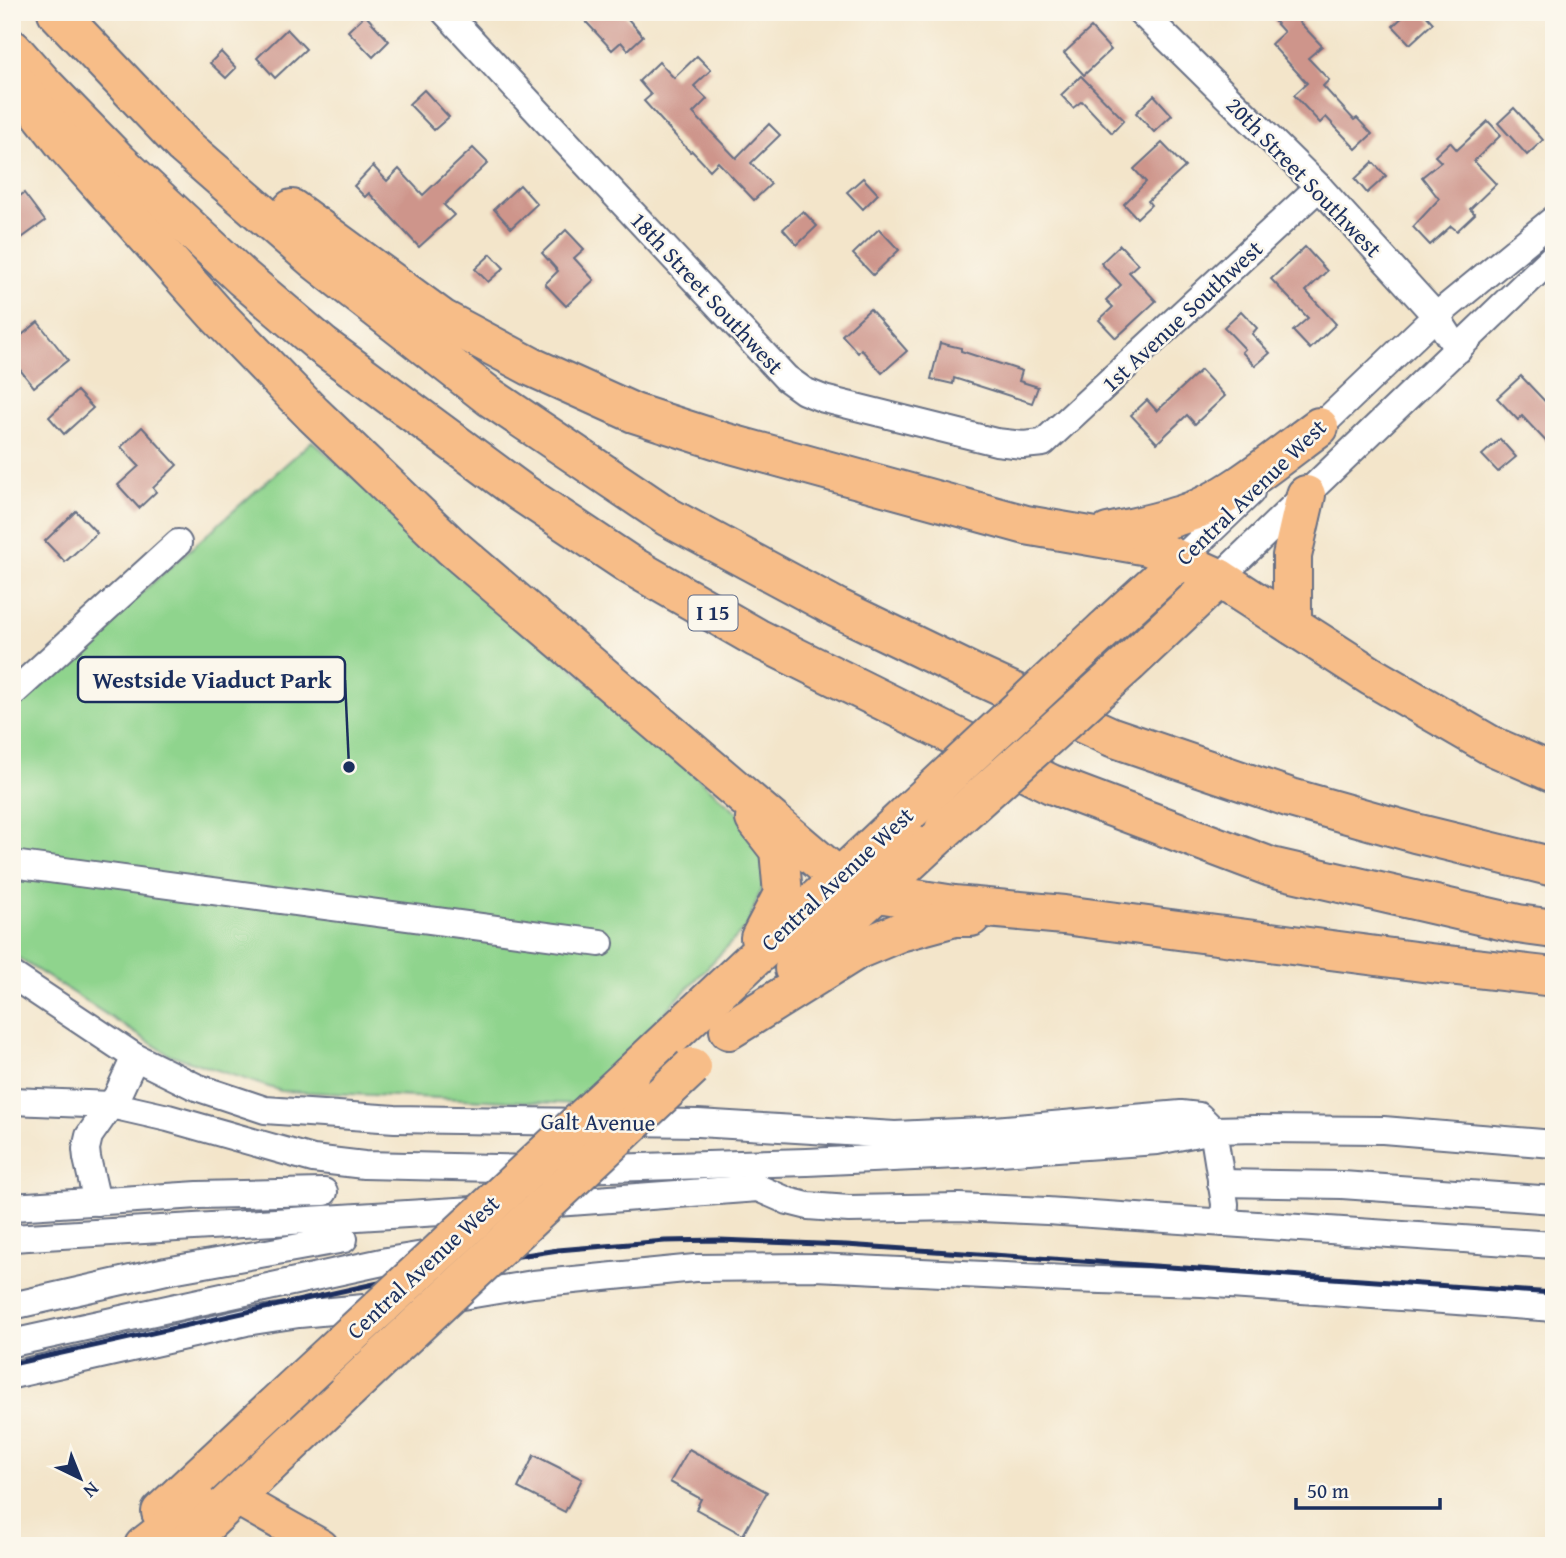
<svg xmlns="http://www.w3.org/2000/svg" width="1566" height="1558" viewBox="0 0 1566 1558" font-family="'Gentium Book Plus',serif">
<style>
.green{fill:#8fd48d;stroke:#558276;stroke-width:2}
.building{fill:#ce958b}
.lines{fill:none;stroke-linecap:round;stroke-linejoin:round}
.minor-casing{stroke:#676f84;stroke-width:30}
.major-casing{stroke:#676f84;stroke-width:37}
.highway-casing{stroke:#676f84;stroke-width:42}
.minor{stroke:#fff;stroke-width:26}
.major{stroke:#f7bd88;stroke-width:33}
.highway{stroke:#f7bd88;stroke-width:38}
.rail{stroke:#1b2f5e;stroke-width:5}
.highway-bridge-casing{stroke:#676f84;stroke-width:42;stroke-linecap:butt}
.highway-bridge{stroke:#f7bd88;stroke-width:38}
.labels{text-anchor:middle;stroke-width:5;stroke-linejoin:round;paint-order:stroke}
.shield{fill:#fbf7ec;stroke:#5e6b89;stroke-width:2}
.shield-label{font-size:21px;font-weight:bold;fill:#1b2f5e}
.street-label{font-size:23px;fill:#1b2f5e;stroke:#fbf7ec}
.leader{fill:none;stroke:#1b2f5e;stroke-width:2.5}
.callout-dot{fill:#1b2f5e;stroke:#fbf7ec;stroke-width:2.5}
.callout{fill:#fbf7ec;stroke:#1b2f5e;stroke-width:2.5}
.callout-label{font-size:24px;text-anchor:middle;font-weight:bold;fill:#1b2f5e}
</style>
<rect width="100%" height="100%" fill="#fbf7ec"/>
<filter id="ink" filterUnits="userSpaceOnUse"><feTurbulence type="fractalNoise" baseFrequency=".0143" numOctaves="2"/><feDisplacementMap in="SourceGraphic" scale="14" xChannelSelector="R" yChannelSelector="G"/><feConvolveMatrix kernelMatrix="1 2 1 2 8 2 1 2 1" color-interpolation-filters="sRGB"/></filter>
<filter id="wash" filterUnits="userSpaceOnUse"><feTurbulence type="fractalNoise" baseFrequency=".00686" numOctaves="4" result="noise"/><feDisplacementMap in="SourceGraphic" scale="28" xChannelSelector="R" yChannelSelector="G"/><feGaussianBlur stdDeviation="1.57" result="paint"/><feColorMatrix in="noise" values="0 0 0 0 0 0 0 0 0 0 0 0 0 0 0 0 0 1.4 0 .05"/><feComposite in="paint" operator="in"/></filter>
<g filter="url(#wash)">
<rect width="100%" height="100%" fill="#f3e5ca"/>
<!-- green -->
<polygon class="green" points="312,441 752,825 768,872 747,926 577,1104 281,1091 168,1054 12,954 12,708"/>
<g id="blocks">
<!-- building -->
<g class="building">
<polygon points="577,12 622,12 643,36 628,50 621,42 612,50"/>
<polygon points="1266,12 1290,12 1322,46 1308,58 1329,80 1323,86 1354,120 1357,118 1372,134 1356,149 1326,117 1320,123 1294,95 1307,83 1271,44 1284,32"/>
<polygon points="1408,12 1423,12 1433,23 1410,44 1393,26"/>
<polygon points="365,15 389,41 373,57 348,31"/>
<polygon points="1091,28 1111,50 1084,75 1064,53"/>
<polygon points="287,29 306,49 275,78 257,58"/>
<polygon points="221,52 236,68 226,78 210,63"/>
<polygon points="697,56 711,70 694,86 707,99 693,113 736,158 769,124 780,135 751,163 771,184 754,200 718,162 710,170 692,151 690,152 644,101 651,95 639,81 659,62 674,78"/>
<polygon points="1081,76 1124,120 1112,133 1082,101 1073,108 1061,95"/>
<polygon points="424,90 449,117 434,130 409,104"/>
<polygon points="1154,95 1172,115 1154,132 1136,113"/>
<polygon points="1514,108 1543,140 1527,155 1498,123"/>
<polygon points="1488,121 1501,135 1474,161 1496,184 1470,209 1475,214 1457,231 1451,226 1430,245 1413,227 1439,199 1422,177 1441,162 1435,156 1450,142 1457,150"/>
<polygon points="1162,143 1185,167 1148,201 1151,205 1137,218 1124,204 1146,182 1134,169"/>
<polygon points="473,148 488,163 444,205 454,215 419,247 369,193 365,197 354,186 373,166 387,181 399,169 423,195"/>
<polygon points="1373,162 1386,176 1367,193 1355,179"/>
<polygon points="863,178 878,194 863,209 847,192"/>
<polygon points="520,185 537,204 511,228 494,209"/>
<polygon points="24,193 45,221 12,245 12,202"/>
<polygon points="803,211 817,226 797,245 783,229"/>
<polygon points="879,229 899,250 873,275 853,254"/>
<polygon points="566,230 584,249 574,258 594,280 566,306 545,284 558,271 542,253"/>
<polygon points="1120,245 1138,264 1129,272 1156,301 1116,338 1099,320 1113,307 1106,300 1121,285 1101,263"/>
<polygon points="1305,247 1327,271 1306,291 1336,324 1310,349 1293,331 1308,318 1271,279"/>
<polygon points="491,254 504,268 488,282 475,269"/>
<polygon points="870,309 907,351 882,373 861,349 858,353 842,335"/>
<polygon points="1241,311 1257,328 1252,334 1270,353 1255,366 1242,352 1245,349 1224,327"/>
<polygon points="38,322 68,360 34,387 12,360 12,343"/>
<polygon points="940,343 961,348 961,351 1022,371 1019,381 1038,387 1032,403 954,378 953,384 931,379"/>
<polygon points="1201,370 1225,396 1195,424 1187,415 1157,443 1131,415 1147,400 1157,411"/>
<polygon points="1521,376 1554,411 1554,450 1522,416 1518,420 1497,398"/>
<polygon points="77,391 93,408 64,434 49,417"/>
<polygon points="142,427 177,465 153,488 156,492 139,508 118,485 139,466 121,447"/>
<polygon points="1500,439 1516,457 1498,472 1482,455"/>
<polygon points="76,511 97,533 65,562 45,541"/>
<polygon points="689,1449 767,1492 743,1535 696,1509 701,1499 670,1482"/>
<polygon points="534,1455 582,1479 565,1512 518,1488"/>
</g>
</g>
</g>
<g filter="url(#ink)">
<use href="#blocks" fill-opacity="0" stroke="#676f84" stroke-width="2"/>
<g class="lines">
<defs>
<g id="minor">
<polyline points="445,12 786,378 804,391 824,399 996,442 1023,445 1043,443 1319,187"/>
<polyline points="1141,12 1319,187 1436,316 1458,350"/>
<polyline points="1307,439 1436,316 1554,219"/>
<polyline points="1179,561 1251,492"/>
<polyline points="1219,578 1554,256"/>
<polyline points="12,694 178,543"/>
<polyline points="12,864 600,943"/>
<polyline points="12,975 135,1057 196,1087 265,1110 395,1119 587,1122"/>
<polyline points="12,1101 111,1105 168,1118 313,1159 364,1165 535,1169"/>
<polyline points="626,1122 698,1123 895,1135 982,1131 1181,1114 1199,1116 1213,1130 1225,1204 1224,1223"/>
<polyline points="577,1169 807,1162 957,1155 1157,1141 1213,1130 1256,1129 1383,1130 1554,1144"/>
<polyline points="1221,1183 1342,1185 1554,1200"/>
<polyline points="97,1202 87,1158 86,1149 89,1136 117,1096 135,1057"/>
<polyline points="543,1204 758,1188 788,1201 808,1206 849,1209 959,1207 1047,1211 1554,1245"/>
<polyline points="12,1207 198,1195 324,1192"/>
<polyline points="12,1238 490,1209"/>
<polyline points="444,1299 533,1284 695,1268 816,1267 1068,1279 1202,1283 1554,1308"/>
<polyline points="12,1306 166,1271 344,1239"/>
<polyline points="12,1343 387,1261 442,1252"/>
<polyline points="12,1375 246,1322 299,1314 385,1306"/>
</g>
<polyline id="major" points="236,1498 321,1546"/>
<g id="highway">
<polyline points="57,12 183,145 315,260 490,397 668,517 837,608 976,675 1112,737 1291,798 1415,833 1554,867"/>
<polyline points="12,49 45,86 119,162 243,278 323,346 522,493 630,565 757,638 1051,784 1271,867 1518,924 1554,929"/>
<polyline points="12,77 67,147 216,314 313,414 452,547 838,877 878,893 954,905 1064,915 1430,963 1554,977"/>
<polyline points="292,209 442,319 532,367 634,413 724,442 1026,525 1148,546 1219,578 1371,676 1490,745 1554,773"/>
<path d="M1108,533C1134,527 1162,522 1187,513C1229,499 1282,454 1319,427"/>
<polyline points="1292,625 1292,556 1306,495"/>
<polyline points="1105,629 1179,561"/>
<polyline points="1129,663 1219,578"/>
<polyline points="755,819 779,850 783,894 760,938"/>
<polyline points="794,969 944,830"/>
<polyline points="729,1030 857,950 900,932 955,917 971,917"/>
<polyline points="631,1074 908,813"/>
<polyline points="161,1512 272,1408"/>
<polyline points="144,1546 198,1504"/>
<polyline points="183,1546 348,1390"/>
</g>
</defs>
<!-- minor casing -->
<use href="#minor" class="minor-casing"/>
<!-- major casing -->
<use href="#major" class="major-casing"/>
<!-- highway casing -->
<use href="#highway" class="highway-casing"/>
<!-- minor -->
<use href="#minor" class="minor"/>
<!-- major -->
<use href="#major" class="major"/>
<!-- highway -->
<use href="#highway" class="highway"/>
<!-- rail -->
<polyline class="rail" points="12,1364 460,1265 558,1250 665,1241 719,1240 846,1245 1554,1293"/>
<defs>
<g id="highway-bridge">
<polyline points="908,813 1105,629"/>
<polyline points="944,830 1129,663"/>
<polyline points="348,1390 692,1067"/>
<polyline points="272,1408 631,1074"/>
</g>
</defs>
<!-- highway-bridge casing -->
<use href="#highway-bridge" class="highway-bridge-casing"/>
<!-- highway-bridge -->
<use href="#highway-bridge" class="highway-bridge"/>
</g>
</g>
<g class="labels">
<!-- shield labels -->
<rect class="shield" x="688.5" y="595.5" width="49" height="35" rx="5"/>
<g class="shield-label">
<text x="713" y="620">I 15</text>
</g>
<!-- street labels -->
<g class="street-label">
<text transform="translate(1304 177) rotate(46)" y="8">20th Street Southwest</text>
<text transform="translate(707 293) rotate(47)" y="8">18th Street Southwest</text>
<text transform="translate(1182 316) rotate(-43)" y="8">1st Avenue Southwest</text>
<text transform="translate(1251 492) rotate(-44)" y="8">Central Avenue West</text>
<text transform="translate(837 879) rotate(-43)" y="8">Central Avenue West</text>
<text transform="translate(598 1122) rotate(1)" y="8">Galt Avenue</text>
<text transform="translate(423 1267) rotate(-43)" y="8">Central Avenue West</text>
</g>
</g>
<!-- callouts -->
<path class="leader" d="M349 767L345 680"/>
<circle class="callout-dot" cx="349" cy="767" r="7"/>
<rect class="callout" x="78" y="657" width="267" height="45" rx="7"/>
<g class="callout-label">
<text x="212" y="688">Westside Viaduct Park</text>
</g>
<!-- margin -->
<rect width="1566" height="1558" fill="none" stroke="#fbf7ec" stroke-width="42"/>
<!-- north arrow -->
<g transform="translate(80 1478) rotate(137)" stroke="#fbf7ec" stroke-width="5" paint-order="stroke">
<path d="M0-5L12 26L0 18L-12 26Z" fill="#1b2f5e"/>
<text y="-10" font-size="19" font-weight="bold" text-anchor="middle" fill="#1b2f5e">N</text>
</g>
<!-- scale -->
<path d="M1296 1498v10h144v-10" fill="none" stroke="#1b2f5e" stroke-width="3.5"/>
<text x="1307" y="1498" font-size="21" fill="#1b2f5e" stroke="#fbf7ec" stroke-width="5" paint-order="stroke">50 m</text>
</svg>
